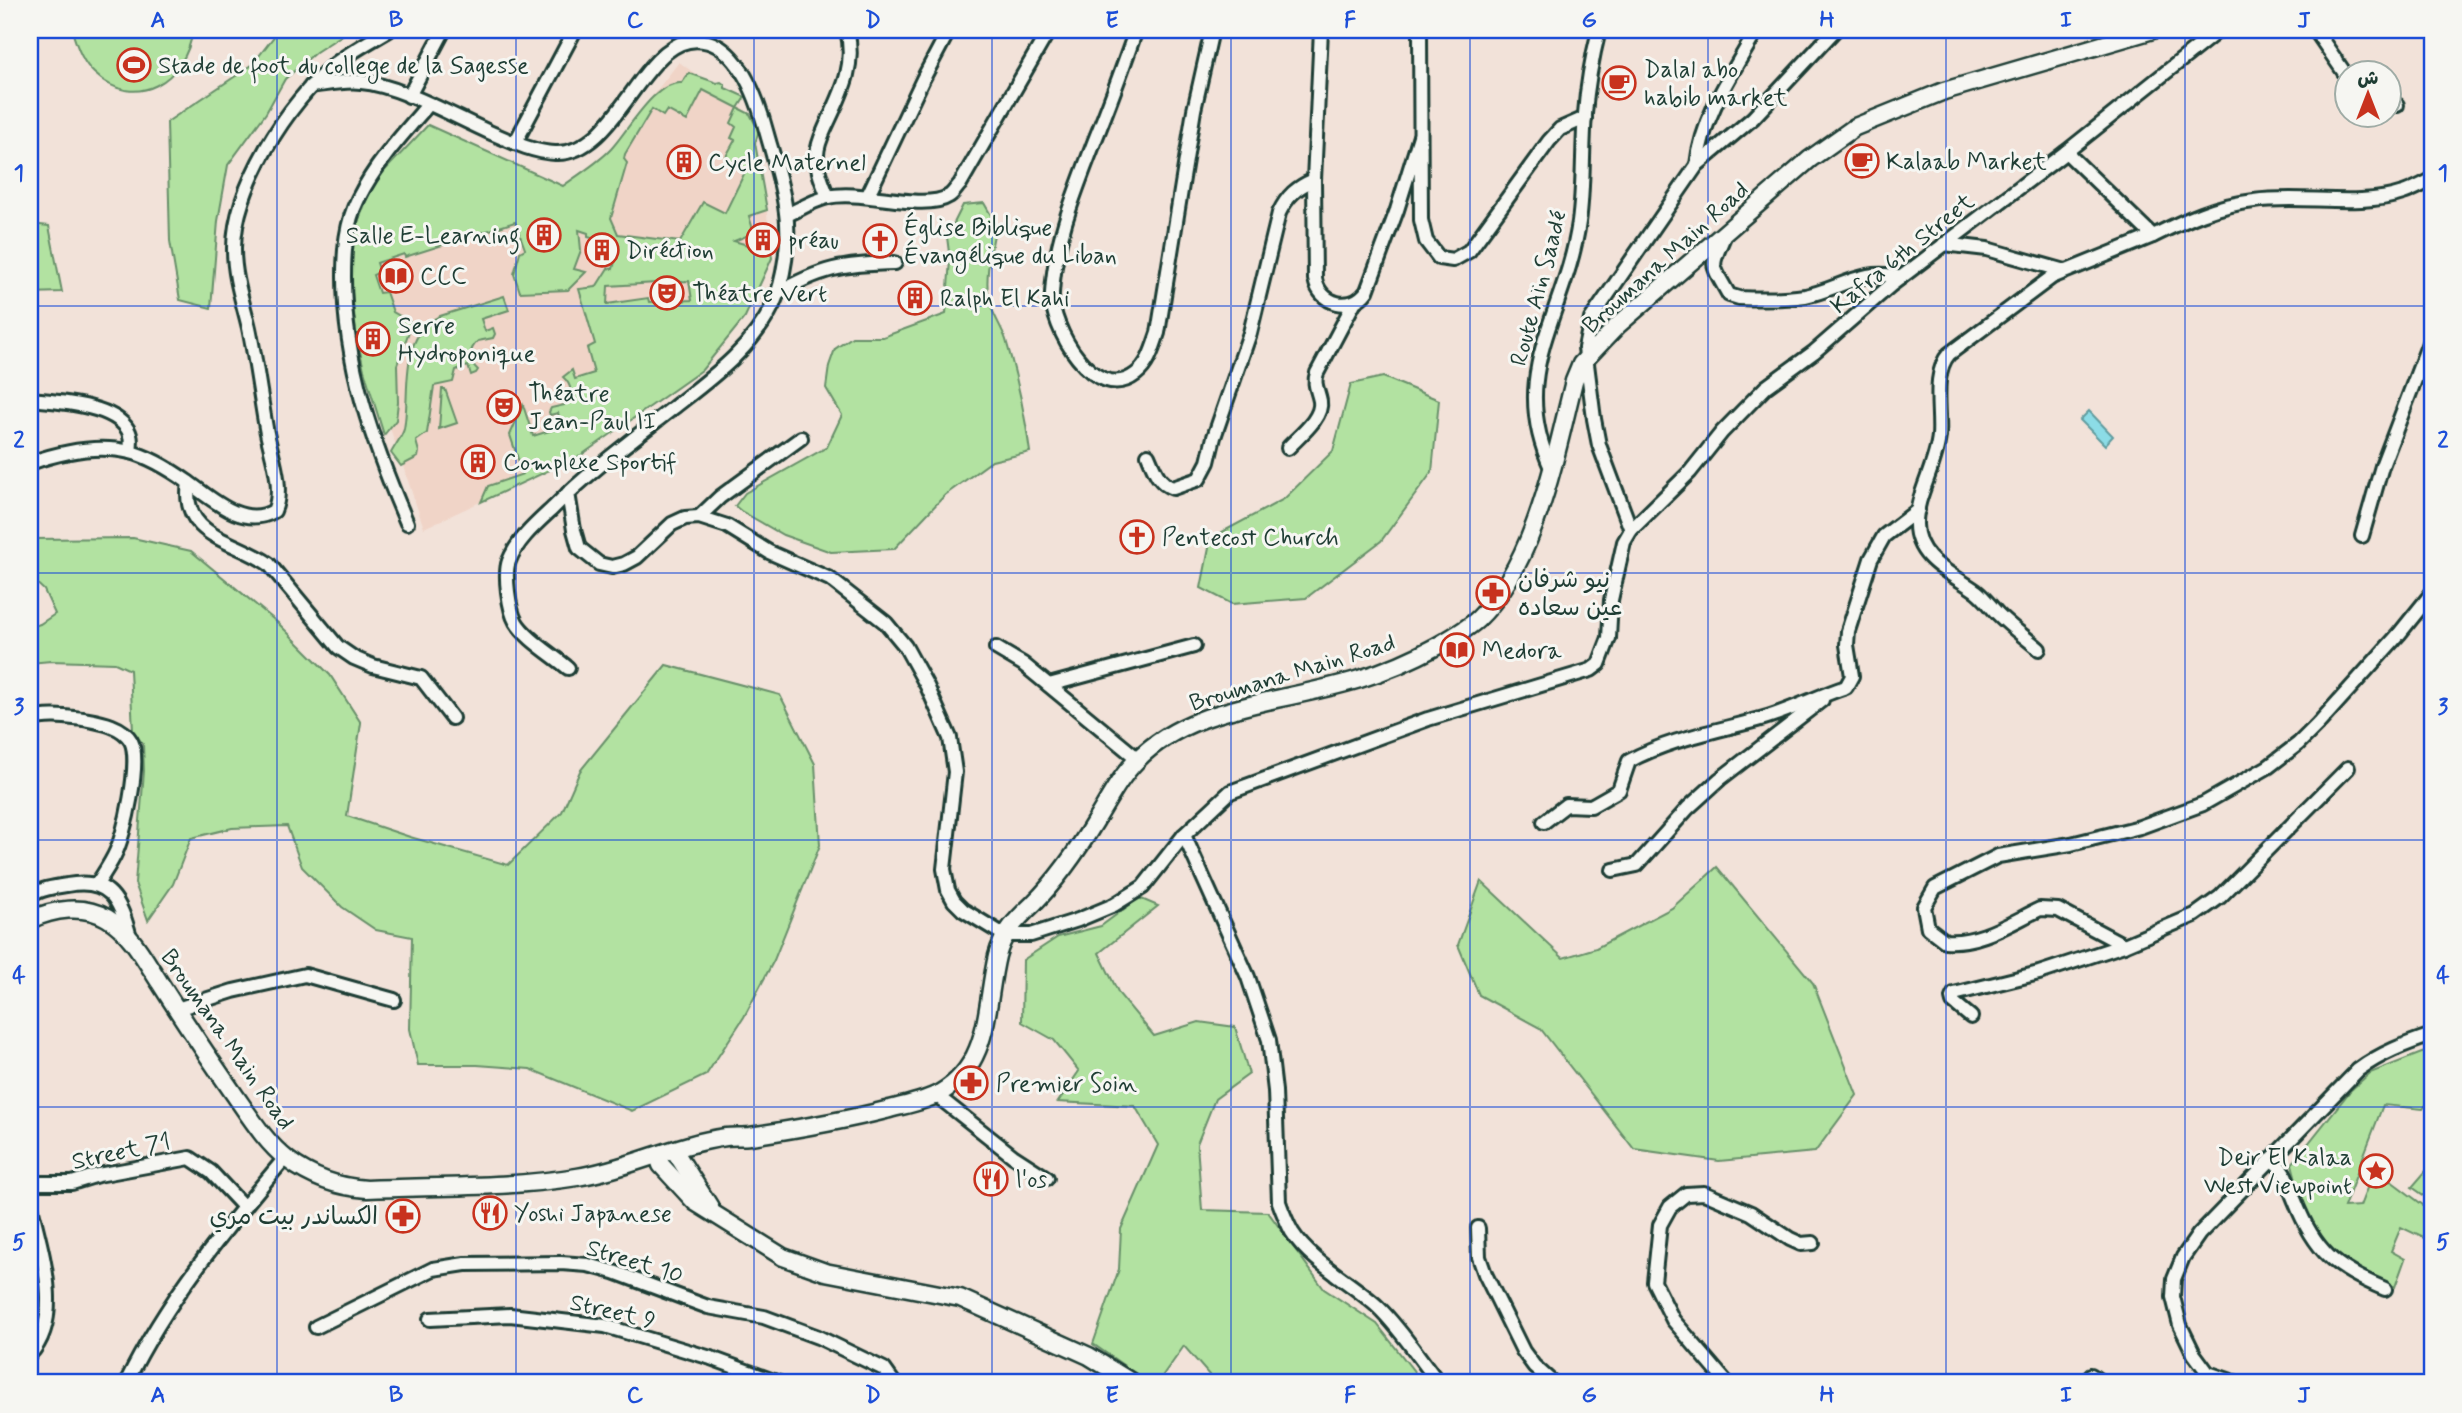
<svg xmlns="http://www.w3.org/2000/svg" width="2462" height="1413" viewBox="0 0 2462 1413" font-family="Mynerve,'Playpen Sans Arabic',sans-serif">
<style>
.built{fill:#f0d4c7}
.green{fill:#b2e2a1;stroke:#68906a;stroke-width:2;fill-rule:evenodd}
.water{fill:#8cdce6;stroke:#609c9f;stroke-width:2}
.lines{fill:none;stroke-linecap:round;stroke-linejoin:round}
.minor-casing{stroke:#1f3d34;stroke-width:18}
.major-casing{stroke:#1f3d34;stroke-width:21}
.minor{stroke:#f6f6f2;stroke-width:12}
.major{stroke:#f6f6f2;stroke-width:16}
.grid{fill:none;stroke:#1d4ed8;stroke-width:2;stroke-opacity:0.55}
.labels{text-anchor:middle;stroke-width:6;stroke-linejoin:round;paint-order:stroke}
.poi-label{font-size:24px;fill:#1f3d34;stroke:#f6f6f2;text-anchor:start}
.street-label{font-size:24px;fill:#1f3d34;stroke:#f6f6f2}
.neatline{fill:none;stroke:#1d4ed8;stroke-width:2.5}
.grid-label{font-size:23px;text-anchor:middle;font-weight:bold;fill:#1d4ed8}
</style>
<rect width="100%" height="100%" fill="#f2e2d9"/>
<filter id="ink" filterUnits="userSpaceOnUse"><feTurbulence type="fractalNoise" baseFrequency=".0143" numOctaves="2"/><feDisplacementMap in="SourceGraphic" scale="14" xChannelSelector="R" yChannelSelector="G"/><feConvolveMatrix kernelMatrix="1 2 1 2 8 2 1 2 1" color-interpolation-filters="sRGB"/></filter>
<g filter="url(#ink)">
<!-- built -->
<polygon class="built" points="679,62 750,114 765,197 772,258 745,317 702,370 580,456 424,528 370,369 354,253 428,125 563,186 610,150"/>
<!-- green -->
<g class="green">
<path d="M72,30H193C186,80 136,113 94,73C82,62 76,45 72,30Z"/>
<polygon points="279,30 350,30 316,52 285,79 266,113 228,165 218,221 211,308 180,300 170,241 167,122 252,65"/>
<path d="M689,73L717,83L721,82L725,85V88L745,97L738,108L750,114L759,131L755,143L767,210L749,216L754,233L734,241L758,248L770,243L772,258L745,317L702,370L580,456L481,502L488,486L523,474L510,435L523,405L533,436L562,427L558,413L550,415L549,412L551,408L564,405C573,396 573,386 563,377L572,370L575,379L594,373L587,348L595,344L579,289L596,287L608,268L613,269L619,246L588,237V233L579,230L581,250L574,269L586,272L568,290L520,292L514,274L520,252L525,249L515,222L405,257L404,254L377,263L380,272L373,275L379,293L386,292L393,312L412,323L397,365L398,402L396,420L384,435L364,370L356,333L349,261L354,233L373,183L428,125L563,186C579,174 598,163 611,149C628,131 655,80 682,83ZM703,90L738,108L731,123L736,127L731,138L735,140L725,158L746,170L725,213L703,202L680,242L618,234L611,218L627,163L624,159L625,154L652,109L663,116L667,110L687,121ZM689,281L692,300L649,302L648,298L607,304L608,286Z"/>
<path d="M984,203L996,224C992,247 984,276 989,300C992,314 1002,327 1006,340C1017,377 1025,414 1030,452L992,461L945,495L894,549L831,552L783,535L741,511L735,506L745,493L827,447L842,415L826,388L829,366L835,349L852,337H883L946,314L950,260L947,237L963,205Z"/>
<polygon points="30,224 49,226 62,292 30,293"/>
<path d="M504,296L509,310L481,319L485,331L493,328L495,334L493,338L478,341C468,350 468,361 478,370L476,373L471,375L468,366L456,370L453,382L434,386L427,433L416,441L419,452L418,457L401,466L391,453C395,445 402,437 404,429C411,392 397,336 440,316Z"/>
<polygon points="1383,377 1439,400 1432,472 1381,541 1306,598 1232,604 1201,588 1211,538 1284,499 1333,451 1351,384"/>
<polygon points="442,389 445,389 457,423 439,429"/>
<polygon points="133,538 191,551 278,623 330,675 361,723 347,816 410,837 508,865 562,812 580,771 666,665 780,695 815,764 820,845 774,960 744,1017 706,1075 632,1111 530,1069 477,1065 418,1065 410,1029 412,937 376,930 342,907 302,867 287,826 232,828 191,838 173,884 148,920 135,883 144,771 143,744 133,731 130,670 115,663 51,661 30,663 30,627 40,624 55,614 44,590 30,577 32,539"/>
<polygon points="1717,867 1813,983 1857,1095 1815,1152 1719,1161 1634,1149 1540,1028 1479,995 1458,945 1481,881 1563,958 1596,948 1672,908"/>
<polygon points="1139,898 1158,906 1099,953 1119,994 1154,1036 1199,1022 1235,1027 1249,1074 1215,1099 1197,1144 1202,1210 1268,1212 1324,1289 1377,1324 1423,1383 1216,1383 1184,1346 1158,1383 1149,1383 1093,1344 1119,1269 1121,1229 1158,1145 1135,1106 1058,1102 1079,1071 1054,1040 1022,1022 1023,960 1058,937 1101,926"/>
<path d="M2432,1049V1097L2423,1109L2383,1105L2344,1207L2360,1206L2369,1183L2391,1181L2431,1211L2432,1242L2401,1227L2391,1251L2405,1259L2395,1287C2380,1281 2362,1277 2348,1269C2312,1248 2302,1202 2292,1164L2351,1090L2370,1073Z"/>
<polygon points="2432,1164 2432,1201 2412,1187"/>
</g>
<!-- water -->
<polygon class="water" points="2089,411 2113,436 2105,445 2080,420"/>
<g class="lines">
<defs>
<g id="minor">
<path d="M1136,30C1123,67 1110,103 1095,140C1076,190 1055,239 1052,293C1050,327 1095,406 1136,374C1149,364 1153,347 1158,333L1194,110L1212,30"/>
<path d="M1321,30L1314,180L1315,279C1320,305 1351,313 1367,291L1397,210L1420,136"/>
<polyline points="1420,30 1421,220 1426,241 1439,258 1453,260 1469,251 1549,141 1560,129 1585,118"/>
<polyline points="2315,30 2346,75"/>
<path d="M311,86C328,84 345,80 361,82C399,85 453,116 489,132C510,141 532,152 555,153C621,156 645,23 708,42C742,52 759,104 767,134C774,159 783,186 786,213C790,239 784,281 773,305C752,349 710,379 673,408C632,440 590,471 553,508C537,523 517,540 509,561C504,574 509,610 516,622C525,638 553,655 568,668"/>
<polyline points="409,96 444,30"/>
<polyline points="2388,101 2397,105"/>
<polyline points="515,143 575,30"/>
<path d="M2066,152L2153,236C2185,220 2217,205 2254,201C2301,194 2358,208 2403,193C2413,190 2423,184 2432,180"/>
<path d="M1697,165C1702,116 1733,72 1757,30"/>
<polyline points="868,195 923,79 949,30"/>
<path d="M828,197C823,184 816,169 817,155C817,144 823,133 827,124C842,92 856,66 847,30"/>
<path d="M787,215C800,209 814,200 828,197C861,189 924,212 949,196C953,194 956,188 960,184L1049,30"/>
<path d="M1725,234C1710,269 1710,261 1729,295L1739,298C1760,299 1783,299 1805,296C1838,290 1866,266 1900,278"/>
<polyline points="1944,244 1987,249 2065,271"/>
<path d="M776,294C821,268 843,264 895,263"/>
<path d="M30,399C57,402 113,404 128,430C132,437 131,445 130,452"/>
<path d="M1288,448C1299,436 1323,418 1320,401C1318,390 1313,384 1317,373L1354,303"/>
<path d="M1148,455C1154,469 1158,483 1173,488L1199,479L1208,462L1214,437L1250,333L1279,213C1287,196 1297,187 1314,180"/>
<path d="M30,463C61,452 97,444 130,452C151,457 171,470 188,482C212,499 243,529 274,511C285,487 270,452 266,428C260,394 256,361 249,328C243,302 234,277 234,250C233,189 288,101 335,64C352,51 371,41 389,30"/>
<path d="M1552,470C1506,372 1566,315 1579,222C1584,186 1582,150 1585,114C1587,86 1592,58 1599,30"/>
<path d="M189,483C180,537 235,540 269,564L338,647L354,658L373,666L421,678L452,718"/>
<polyline points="568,493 574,530 579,548 599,564 612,567 624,564 637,557 672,524 685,518 699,517 727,526 769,552 830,579 886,623 905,646 927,686 950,738 955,772 944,869 948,890 954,901 963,910 1004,935 1031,935 1078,920 1114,905 1143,887 1184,835 1230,792 1428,719 1591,670 1599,664 1609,638 1611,600 1624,542 1631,530 1690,472 1722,432 1766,387 1814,352 1891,285 2066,152 2219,30"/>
<polyline points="699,517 720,497 801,438"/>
<path d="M407,523C373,444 344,364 344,277C344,250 346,223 358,199C376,163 402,135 428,105"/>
<polyline points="1631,530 1599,445 1594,419 1585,348 1591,319 1697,165 1753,118 1835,30"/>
<polyline points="2362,536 2382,466 2432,335"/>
<polyline points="996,648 1023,664 1138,759"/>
<path d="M2039,649C2025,637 2011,627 1998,614C1991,607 1985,598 1976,591C1951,573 1915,559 1916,523C1916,496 1936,466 1939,436C1941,411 1932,373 1949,354L2052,277L2153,236"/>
<polyline points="1049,685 1194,646"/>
<path d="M30,720C46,714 66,717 83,719C99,722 122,725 131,741C141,761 125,836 114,856C109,866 103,875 97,884"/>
<path d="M1544,822L1566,805L1591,806L1619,790L1629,761C1671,738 1719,731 1764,718C1792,710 1818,696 1846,687L1852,676L1847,645L1848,631L1871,559L1884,536L1918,510"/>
<path d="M1184,835L1248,977L1269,1040L1275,1091L1279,1202C1283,1213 1287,1223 1292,1232C1311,1262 1352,1283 1378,1307C1401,1329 1419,1358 1439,1383"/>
<polyline points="1613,870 1637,865 1688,808 1720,779 1822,700"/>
<path d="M30,896C40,889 54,887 67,885C110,877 120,900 130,937"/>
<path d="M2124,945L2058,910L2040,909C2010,923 1980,944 1945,941L1928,928L1924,907L1935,888L1998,856L2071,844L2140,827L2203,804L2268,767L2298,744L2318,724L2399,634L2432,593"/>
<polyline points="177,1009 233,991 305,975 394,1000"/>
<polyline points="1971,1017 1953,1002 1952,998 1954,994 2039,973 2124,945 2195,915 2220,897 2348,768"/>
<polyline points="936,1095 1013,1156 1047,1178"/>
<path d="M2272,1160C2288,1172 2287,1183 2295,1201C2315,1252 2335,1268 2385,1289"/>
<polyline points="30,1183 72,1183 98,1175 190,1158 211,1172 244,1207"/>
<path d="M30,1202C40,1247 65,1317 30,1354"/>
<polyline points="1478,1228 1479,1257 1485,1274 1523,1351 1534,1366 1553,1383"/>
<polyline points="430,1319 510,1315 605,1326 711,1358 779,1383"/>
<polyline points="316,1327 433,1269 465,1264 561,1263 588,1265 614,1272 708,1307 764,1317 818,1337 884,1369 894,1383"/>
<polyline points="2091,1375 2102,1383"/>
<path d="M126,1383C167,1299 225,1229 285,1158"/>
<polyline points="1727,1383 1673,1320 1654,1282 1660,1225 1670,1207 1686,1194 1704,1193 1751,1213 1790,1239 1801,1244 1813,1243"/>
<path d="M2237,1383L2208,1373L2194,1354L2180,1325L2173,1297L2174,1279L2183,1257L2199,1234L2358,1070C2381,1053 2405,1044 2432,1035"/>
</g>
<g id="major">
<path d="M30,920C53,909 83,904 107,918C131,932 145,960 160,983C184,1021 209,1058 234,1094C250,1117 266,1143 288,1160C312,1178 337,1187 367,1189C435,1186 510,1188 577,1177C628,1169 675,1144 726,1137C734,1136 742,1137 750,1136C796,1129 842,1121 886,1110C904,1105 924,1102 940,1093C991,1064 985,1006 997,956C1003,933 1016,920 1033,904C1058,879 1078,850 1096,820C1109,799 1120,777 1137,760C1174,722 1227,710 1276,699C1338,686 1381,677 1437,646C1451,638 1466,630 1478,619C1536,563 1555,456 1574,381L1581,364L1618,325L1810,159L1855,127L1944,91L2153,30"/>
<polyline points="674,1150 710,1207"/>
<polyline points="658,1156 661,1165 695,1202 783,1257 825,1272 960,1298 1089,1356 1133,1383"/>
</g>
</defs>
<!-- minor casing -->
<use href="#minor" class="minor-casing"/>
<!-- major casing -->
<use href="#major" class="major-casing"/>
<!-- minor -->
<use href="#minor" class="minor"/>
<!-- major -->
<use href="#major" class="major"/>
</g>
</g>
<!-- grid -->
<path class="grid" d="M277,30V1383M516,30V1383M754,30V1383M992,30V1383M1231,30V1383M1470,30V1383M1708,30V1383M1946,30V1383M2185,30V1383M30,306H2432M30,573H2432M30,840H2432M30,1107H2432"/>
<!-- icons -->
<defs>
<symbol id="stadium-ring" viewBox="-11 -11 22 22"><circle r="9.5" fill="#f6f6f2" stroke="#c8321e" stroke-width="1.5"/><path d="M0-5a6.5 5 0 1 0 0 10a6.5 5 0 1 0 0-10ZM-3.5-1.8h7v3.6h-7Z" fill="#c8321e"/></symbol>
<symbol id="cafe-ring" viewBox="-11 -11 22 22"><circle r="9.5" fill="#f6f6f2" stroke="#c8321e" stroke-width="1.5"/><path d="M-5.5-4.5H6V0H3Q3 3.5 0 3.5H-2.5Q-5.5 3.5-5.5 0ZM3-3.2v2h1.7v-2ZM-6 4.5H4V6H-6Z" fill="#c8321e"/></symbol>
<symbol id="building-ring" viewBox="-11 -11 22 22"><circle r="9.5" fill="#f6f6f2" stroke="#c8321e" stroke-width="1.5"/><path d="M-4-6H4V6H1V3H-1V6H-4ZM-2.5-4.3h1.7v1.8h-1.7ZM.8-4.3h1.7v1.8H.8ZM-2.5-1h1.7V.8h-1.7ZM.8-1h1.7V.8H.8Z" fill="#c8321e"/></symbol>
<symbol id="church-ring" viewBox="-11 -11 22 22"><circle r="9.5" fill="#f6f6f2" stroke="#c8321e" stroke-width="1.5"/><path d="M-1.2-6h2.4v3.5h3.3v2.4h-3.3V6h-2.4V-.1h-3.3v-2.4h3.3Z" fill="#c8321e"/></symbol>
<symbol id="library-ring" viewBox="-11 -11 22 22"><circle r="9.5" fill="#f6f6f2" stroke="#c8321e" stroke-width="1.5"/><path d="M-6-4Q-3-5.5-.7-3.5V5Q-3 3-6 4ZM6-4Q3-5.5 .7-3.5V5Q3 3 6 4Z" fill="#c8321e"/></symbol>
<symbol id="theatre-ring" viewBox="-11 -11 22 22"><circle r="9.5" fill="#f6f6f2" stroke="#c8321e" stroke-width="1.5"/><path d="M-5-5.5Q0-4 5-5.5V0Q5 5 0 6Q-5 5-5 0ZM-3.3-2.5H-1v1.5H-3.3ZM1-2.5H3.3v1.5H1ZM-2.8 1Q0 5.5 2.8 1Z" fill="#c8321e"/></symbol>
<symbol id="pharmacy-ring" viewBox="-11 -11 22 22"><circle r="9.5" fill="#f6f6f2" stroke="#c8321e" stroke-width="1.5"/><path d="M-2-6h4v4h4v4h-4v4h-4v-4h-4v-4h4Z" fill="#c8321e"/></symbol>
<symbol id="sight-ring" viewBox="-11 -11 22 22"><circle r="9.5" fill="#f6f6f2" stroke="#c8321e" stroke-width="1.5"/><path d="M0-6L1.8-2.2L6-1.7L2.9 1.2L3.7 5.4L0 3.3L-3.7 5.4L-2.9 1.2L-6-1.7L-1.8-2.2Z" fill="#c8321e"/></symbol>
<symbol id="restaurant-ring" viewBox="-11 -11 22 22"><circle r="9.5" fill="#f6f6f2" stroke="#c8321e" stroke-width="1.5"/><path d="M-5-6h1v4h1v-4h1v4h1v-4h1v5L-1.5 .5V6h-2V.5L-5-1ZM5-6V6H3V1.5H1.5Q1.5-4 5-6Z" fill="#c8321e"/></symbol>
</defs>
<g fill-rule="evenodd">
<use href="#stadium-ring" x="115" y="46" width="38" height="38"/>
<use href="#cafe-ring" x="1600" y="64" width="38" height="38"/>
<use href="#cafe-ring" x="1843" y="142" width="38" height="38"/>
<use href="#building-ring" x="665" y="143" width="38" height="38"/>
<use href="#building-ring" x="525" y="216" width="38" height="38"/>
<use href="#building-ring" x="744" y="221" width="38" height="38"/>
<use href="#church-ring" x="861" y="222" width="38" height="38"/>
<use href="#building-ring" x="583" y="231" width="38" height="38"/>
<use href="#library-ring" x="377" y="257" width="38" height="38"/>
<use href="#theatre-ring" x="648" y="274" width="38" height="38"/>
<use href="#building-ring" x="896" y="279" width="38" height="38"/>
<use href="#building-ring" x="354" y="320" width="38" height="38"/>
<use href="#theatre-ring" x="485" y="388" width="38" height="38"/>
<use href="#building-ring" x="459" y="443" width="38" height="38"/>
<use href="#church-ring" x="1118" y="518" width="38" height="38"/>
<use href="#pharmacy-ring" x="1474" y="574" width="38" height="38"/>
<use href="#library-ring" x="1438" y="631" width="38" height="38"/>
<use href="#pharmacy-ring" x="952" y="1064" width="38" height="38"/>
<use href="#sight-ring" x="2357" y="1152" width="38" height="38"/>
<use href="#restaurant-ring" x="972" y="1160" width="38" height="38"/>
<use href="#restaurant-ring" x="471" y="1194" width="38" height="38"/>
<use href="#pharmacy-ring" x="384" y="1197" width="38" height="38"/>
</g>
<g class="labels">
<!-- poi labels -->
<g class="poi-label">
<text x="158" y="73">Stade de foot du college de la Sagesse</text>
<text x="1644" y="77">Dalal abo<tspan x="1644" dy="28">habib market</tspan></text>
<text x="1886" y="169">Kalaab Market</text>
<text x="708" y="170">Cycle Maternel</text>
<text x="904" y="235">Église Biblique<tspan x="904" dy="28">Évangélique du Liban</tspan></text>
<text x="520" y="243" text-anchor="end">Salle E-Learning</text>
<text x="788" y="248">préau</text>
<text x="626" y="258">Diréction</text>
<text x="420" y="284">CCC</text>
<text x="692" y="301">Théatre Vert</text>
<text x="940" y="306">Ralph El Kahi</text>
<text x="398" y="333">Serre<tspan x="398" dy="28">Hydroponique</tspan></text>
<text x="528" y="401">Théatre<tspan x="528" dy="28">Jean-Paul II</tspan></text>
<text x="503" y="470">Complexe Sportif</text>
<text x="1162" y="545">Pentecost Church</text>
<text x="1518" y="587">نيو شرفان<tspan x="1518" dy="28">عين سعاده</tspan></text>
<text x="1482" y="658">Medora</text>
<text x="996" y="1091">Premier Soin</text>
<text x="2352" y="1165" text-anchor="end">Deir El Kalaa<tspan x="2352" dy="28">West Viewpoint</tspan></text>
<text x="1016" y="1187">l'os</text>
<text x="514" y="1221">Yoshi Japanese</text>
<text x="378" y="1224" text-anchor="end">الكساندر بيت مري</text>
</g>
<!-- street labels -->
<g class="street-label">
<text transform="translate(1902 253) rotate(-39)" y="8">Kafra 6th Street</text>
<text transform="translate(1665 257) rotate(-42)" y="8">Broumana Main Road</text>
<text transform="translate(1538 288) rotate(-75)" y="8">Route Aïn Saadé</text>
<text transform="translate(1292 672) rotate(-17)" y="8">Broumana Main Road</text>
<text transform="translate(228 1039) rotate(55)" y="8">Broumana Main Road</text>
<text transform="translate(121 1151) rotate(-12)" y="8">Street 71</text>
<text transform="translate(635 1261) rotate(17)" y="8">Street 10</text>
<text transform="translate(613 1311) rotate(13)" y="8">Street 9</text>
</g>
</g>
<!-- margin -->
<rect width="2462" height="1413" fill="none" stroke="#f6f6f2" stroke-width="77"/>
<!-- north arrow -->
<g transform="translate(2368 94)"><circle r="33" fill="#f6f6f2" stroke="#a0aca6" stroke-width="2"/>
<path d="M0-5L12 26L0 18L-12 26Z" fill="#c8321e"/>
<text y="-10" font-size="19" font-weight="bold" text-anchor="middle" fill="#1f3d34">ش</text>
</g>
<rect x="38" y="38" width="2386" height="1336" class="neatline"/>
<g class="grid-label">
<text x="158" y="27">A</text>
<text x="396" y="27">B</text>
<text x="635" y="27">C</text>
<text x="873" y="27">D</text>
<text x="1112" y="27">E</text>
<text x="1350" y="27">F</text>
<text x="1589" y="27">G</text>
<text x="1827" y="27">H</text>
<text x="2066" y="27">I</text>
<text x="2304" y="27">J</text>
<text x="19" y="180">1</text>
<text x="2443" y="180">1</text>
<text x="19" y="447">2</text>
<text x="2443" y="447">2</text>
<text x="19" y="714">3</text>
<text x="2443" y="714">3</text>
<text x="19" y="982">4</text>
<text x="2443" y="982">4</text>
<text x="19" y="1249">5</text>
<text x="2443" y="1249">5</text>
<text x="158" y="1402">A</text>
<text x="396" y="1402">B</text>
<text x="635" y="1402">C</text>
<text x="873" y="1402">D</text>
<text x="1112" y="1402">E</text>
<text x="1350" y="1402">F</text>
<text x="1589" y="1402">G</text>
<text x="1827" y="1402">H</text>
<text x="2066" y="1402">I</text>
<text x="2304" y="1402">J</text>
</g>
</svg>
